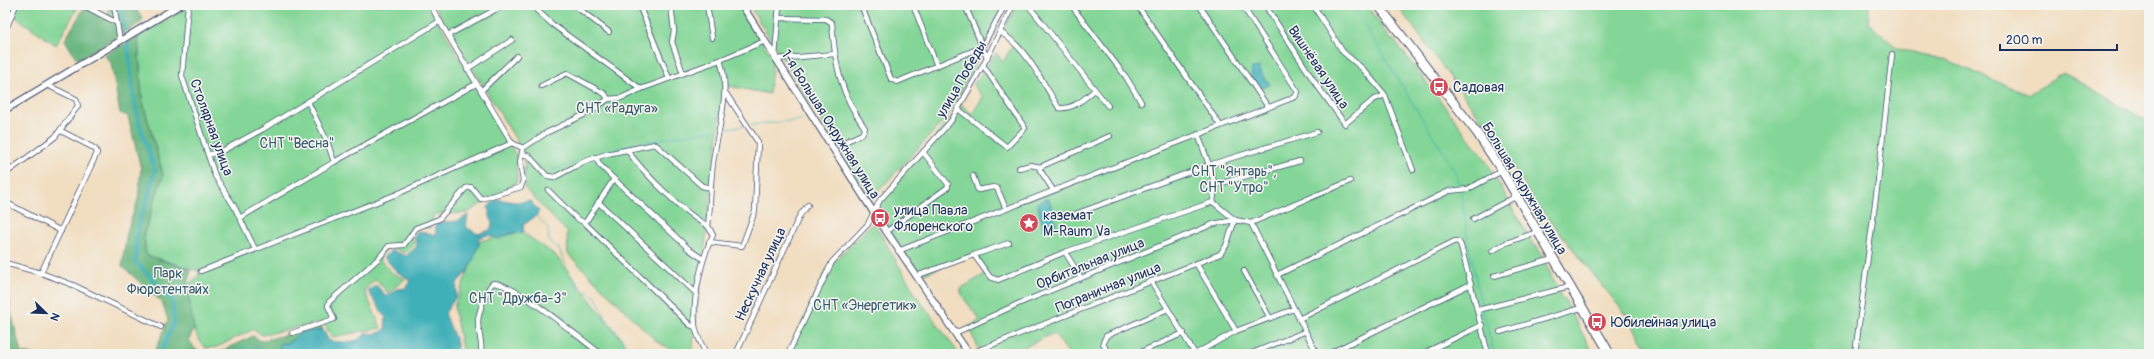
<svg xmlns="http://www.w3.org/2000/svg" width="2154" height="359" viewBox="0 0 2154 359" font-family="Pangolin,sans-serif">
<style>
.green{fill:#83d697;stroke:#4f827a}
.forest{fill:#6ab780;stroke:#42736f}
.water{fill:#3fb0b8;stroke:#2d708b}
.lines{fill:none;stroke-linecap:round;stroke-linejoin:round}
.stream{stroke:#3fb0b8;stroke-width:1}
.canal{stroke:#3fb0b8;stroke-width:4}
.street-casing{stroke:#3b496d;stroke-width:6}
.secondary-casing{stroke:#3b496d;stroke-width:8}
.highway-casing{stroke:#3b496d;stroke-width:10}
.street{stroke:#fff;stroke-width:4.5}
.secondary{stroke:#fff;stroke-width:6}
.highway{stroke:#fff;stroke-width:8}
.labels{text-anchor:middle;stroke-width:3;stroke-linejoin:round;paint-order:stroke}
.street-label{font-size:14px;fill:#1b2f5e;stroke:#f6f6f2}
.poi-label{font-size:14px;fill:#1b2f5e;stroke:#f6f6f2;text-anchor:start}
.park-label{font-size:14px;fill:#35596c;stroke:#f6f6f2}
</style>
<rect width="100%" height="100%" fill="#f6f6f2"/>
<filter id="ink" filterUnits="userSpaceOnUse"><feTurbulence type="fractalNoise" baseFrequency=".025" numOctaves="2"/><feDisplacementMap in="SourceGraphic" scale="8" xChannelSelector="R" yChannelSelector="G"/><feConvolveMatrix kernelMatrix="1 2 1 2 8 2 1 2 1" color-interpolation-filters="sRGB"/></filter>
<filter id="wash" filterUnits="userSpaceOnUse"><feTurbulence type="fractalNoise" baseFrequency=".012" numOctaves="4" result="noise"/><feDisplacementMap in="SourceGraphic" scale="16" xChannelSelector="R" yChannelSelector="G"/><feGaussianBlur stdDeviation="0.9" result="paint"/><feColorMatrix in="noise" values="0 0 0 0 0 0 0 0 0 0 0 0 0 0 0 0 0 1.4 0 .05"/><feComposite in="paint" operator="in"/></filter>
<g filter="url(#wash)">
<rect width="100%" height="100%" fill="#f1ddbf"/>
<!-- green -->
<g class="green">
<polygon points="5,5 79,5 56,45 10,13 5,9"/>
<path d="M191,5H429L517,157V182L467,213L434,214L430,228L409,227L414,245L405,253L389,246L379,259L392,273L405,279L388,293L376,279L364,290L381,328L332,337L323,322L262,335L254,329L217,347L206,348C190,336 191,305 186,286L199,276V271L146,255L144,234L163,174L142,99L138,37Z"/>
<polygon points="434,5 739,5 773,58 769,94 724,85 692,354 679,354 656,341 568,254 567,232 525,189 524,153"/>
<polygon points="749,5 1007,5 947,117 871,199"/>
<polygon points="1018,5 1367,5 1391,40 1394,40 1485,159 1534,246 1537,246 1562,298 1564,298 1593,354 1069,354 1054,333 1010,354 978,354 981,353 968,327 980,320 963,297 960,289 985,274 975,253 922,275 897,246 875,208 962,105 972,114 983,97 973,85 996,53 1003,62 1013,45 1007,37 1002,35 1007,23"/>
<polygon points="1397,5 1869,5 1868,23 1897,48 1945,60 2029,95 2063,72 2149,122 2149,354 1650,354 1631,321 1534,201 1500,145"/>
<polygon points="874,223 916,295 959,354 788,354 826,270 867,228"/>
<polygon points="522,232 555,255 633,354 463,354 454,307 480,241"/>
</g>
<!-- forest -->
<g class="forest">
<path d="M109,5C127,5 133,3 143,19L140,23L79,59L76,58L65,40L84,8L105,19L108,15Z"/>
<polygon points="138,37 142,99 163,175 144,234 146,255 191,270 187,286 194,329 189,340 195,349 205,354 154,354 168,320 162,302 122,266 127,231 138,200 141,169 128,116 120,113 111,63 104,55"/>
<polygon points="5,273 11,312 21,353 32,354 5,354"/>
<path d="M322,326L323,330C296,332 297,336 277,352L278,354H215L253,336L261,341Z"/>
</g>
<!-- water -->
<g class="water">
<polygon points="1259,67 1265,80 1269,82 1270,85 1262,88 1256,87 1251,80 1252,68"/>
<path d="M496,199L515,202L530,201L539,211L536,216L523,225L524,232L512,233L499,239L488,235L478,238L479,244L473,260L468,271L457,283L456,297L445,313L457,344L456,354H278L280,343H288L302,332L323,330L329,341C343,342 357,345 366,333L376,334L385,330L386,318L368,291L376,285L387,297L397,289L406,288L410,280L396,271L384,257L391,250L406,256L417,246L414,237L417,231L436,235L435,223L458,221L468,215L466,227L478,234L490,230L492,224L488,207Z"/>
<polygon points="1044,199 1049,199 1056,224 1044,230 1037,203"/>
</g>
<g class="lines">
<!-- stream -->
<g class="stream">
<polyline points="1352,5 1456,173 1459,187"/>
<polyline points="750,125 811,119"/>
<polyline points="722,129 744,126"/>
<polyline points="551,171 630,144 717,130"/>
<polyline points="1461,192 1468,242 1482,307"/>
<polyline points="536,216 548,228 549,241 559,249 568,271 579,288 596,297 605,317 624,342 629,354"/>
<polyline points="1483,310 1494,354"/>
<polyline points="228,354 242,347 261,347"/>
</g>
<!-- canal -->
<g class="canal">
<polyline points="121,5 125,30"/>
<polyline points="128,43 133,95 140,126 155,170 147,201 140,218 136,239 136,262 173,301 174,322 160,354"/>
</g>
</g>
</g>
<g filter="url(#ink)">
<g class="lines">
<defs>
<g id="street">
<polyline points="83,5 117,23 120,41"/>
<polyline points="114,5 117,23"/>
<polyline points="188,5 182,76 215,176 234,206 255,249"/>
<polyline points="430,5 512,143"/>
<polyline points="531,5 552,24 641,89"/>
<polyline points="574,5 609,32"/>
<polyline points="639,5 669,78"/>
<polyline points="671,5 674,31 672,42 683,73"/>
<polyline points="707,5 712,38"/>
<polyline points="861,5 891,79 897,82 982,47 1005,5"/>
<polyline points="913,5 937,66"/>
<polyline points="965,5 987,58"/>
<polyline points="1028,5 1108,106"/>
<polyline points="1071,5 1126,77 1141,102"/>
<polyline points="1137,5 1220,125"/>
<polyline points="1199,5 1268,107"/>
<polyline points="1265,5 1314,81 1345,124 1373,100 1385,95"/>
<polyline points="1313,5 1343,52 1363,69 1385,95 1413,170"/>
<path d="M778,18L826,19L832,23C835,64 840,94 865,128L862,134L838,145"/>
<polyline points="5,31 16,5"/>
<path d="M1000,32C1027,48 1042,82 1059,108C1073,110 1085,98 1095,90"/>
<polyline points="448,35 504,5"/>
<polyline points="775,57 779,5"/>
<polyline points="776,59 835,54"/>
<polyline points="467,69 512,40"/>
<polyline points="541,86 567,73 605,94 608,99"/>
<polyline points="481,91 517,56"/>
<polyline points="308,102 327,141 334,162"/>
<polyline points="958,109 1007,147 1025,128 983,65"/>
<polyline points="523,148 546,133 590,112 608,99 621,98 641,89 720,60"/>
<path d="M627,150C643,172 683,213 708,226"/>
<polyline points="523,154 529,156 547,176 555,177 585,161 607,154 655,144 702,186 711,188"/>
<polyline points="208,155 224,150 263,129 440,21"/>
<polyline points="1300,161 1215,185 1209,165 1317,132"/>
<polyline points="1040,167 1040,170 1053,190"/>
<polyline points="1019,168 1031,165 1040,167 1110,136"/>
<polyline points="5,174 55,137 78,106 76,99 47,85"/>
<polyline points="973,176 978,190 994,187 997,188 1006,209"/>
<polyline points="614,179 690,250 703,259"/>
<polyline points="1215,185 1213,202 1235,220 1251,223 1317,354"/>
<polyline points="548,190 576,218 585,223 690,325 695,327"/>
<polyline points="5,202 61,231"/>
<polyline points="598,202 697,294"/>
<polyline points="1067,217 1209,165 1198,134"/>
<polyline points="240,218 334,162 476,84"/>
<polyline points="1473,219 1517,196"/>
<polyline points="585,223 614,179 599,164 596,157"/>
<polyline points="1251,223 1350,181"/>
<polyline points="886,232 948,187 948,184 923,152"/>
<polyline points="709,242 742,246 755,211 758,142 725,92"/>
<polyline points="898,251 1295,97 1298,92 1242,5"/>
<polyline points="1492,251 1506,243 1537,232"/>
<polyline points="1065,252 1081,278"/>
<polyline points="974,255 1009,243"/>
<polyline points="5,263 41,273 73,285 161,327"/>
<polyline points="1196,263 1236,331 1294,309"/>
<polyline points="201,271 397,194 512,143 523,148 520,162 523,181 521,187 481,199 471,187 466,188 439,219 416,228 404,245 389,246 378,259 329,302 328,306 334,319 292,333"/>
<polyline points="1244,271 1270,318"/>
<polyline points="41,273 97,153 96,150 92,147 61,131"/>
<polyline points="1277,275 1449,191 1468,189 1502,171"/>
<polyline points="916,276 974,255 990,277 998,280 1065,252 1213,202"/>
<polyline points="1494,276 1553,259"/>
<polyline points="1151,281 1168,309"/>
<polyline points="1478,310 1569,287"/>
<polyline points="1299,319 1455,241 1459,242 1461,246 1488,354"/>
<polyline points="1500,332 1581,308"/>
<polyline points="955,333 1020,303 1194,232 1213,224 1235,220"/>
<path d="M481,354C483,343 478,333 478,322C478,314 487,287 493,283C517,284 579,338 601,354"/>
<path d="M706,354C702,345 696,335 695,325C692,300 702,257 713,235L708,226C711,202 710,179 714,156C719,125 731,91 720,60L765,41"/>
<polyline points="736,354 800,215 808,205"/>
<polyline points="788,354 832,262 868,224 880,200 951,121 987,58 1013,5"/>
<polyline points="969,354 1220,254 1226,246 1235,220"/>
<polyline points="1108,354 1103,343 1106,336 1168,309 1195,354 1236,331"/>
<polyline points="1136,354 1184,333"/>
<polyline points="1250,354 1304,332"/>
<polyline points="1328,354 1471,284"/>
<polyline points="1422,354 1482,325"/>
<polyline points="1593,354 1609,352"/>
<polyline points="1855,354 1878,181 1892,54"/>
</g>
<g id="secondary">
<polyline points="742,5 874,213 969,354"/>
<polyline points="5,110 180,5"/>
</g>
<polyline id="highway" points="1378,5 1477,133 1502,171 1610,354"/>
</defs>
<!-- street casing -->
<use href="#street" class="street-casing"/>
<!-- secondary casing -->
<use href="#secondary" class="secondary-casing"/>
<!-- highway casing -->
<use href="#highway" class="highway-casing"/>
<!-- street -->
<use href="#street" class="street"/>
<!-- secondary -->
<use href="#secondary" class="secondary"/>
<!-- highway -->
<use href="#highway" class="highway"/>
</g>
</g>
<!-- icons -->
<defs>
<symbol id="bus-disc" viewBox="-11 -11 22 22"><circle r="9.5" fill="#d1495b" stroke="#f6f6f2"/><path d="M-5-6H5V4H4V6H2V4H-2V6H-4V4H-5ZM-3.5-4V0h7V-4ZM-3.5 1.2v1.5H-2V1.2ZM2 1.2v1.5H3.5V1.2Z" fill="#fff"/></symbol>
<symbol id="sight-disc" viewBox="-11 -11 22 22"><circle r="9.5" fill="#d1495b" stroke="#f6f6f2"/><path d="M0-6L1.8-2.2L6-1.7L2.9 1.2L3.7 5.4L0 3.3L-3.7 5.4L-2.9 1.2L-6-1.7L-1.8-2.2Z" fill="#fff"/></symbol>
</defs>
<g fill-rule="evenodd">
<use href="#bus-disc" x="1428" y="76" width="22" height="22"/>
<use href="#bus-disc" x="869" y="207" width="22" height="22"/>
<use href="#sight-disc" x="1018" y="212" width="22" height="22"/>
<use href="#bus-disc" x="1586" y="311" width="22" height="22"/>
</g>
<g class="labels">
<!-- street labels -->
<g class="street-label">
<text transform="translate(1319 67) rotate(56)" y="5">Вишнёвая улица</text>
<text transform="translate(961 79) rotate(-60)" y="5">улица Победы</text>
<text transform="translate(831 124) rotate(58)" y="5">1-я Большая Окружная улица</text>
<text transform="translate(212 127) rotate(70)" y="5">Столярная улица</text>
<text transform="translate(1525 188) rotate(59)" y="5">Большая Окружная улица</text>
<text transform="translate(1090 263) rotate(-22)" y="5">Орбитальная улица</text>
<text transform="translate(760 274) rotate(-65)" y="5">Нескучная улица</text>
<text transform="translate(1108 287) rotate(-22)" y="5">Пограничная улица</text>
</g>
<!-- poi labels -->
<g class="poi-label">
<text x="1453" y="92">Садовая</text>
<text x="894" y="215">улица Павла<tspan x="894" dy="16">Флоренского</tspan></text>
<text x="1043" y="220">каземат<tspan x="1043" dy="16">M-Raum Va</tspan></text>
<text x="1611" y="327">Юбилейная улица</text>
</g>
<!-- park labels -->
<g class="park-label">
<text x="617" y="113">СНТ «Радуга»</text>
<text x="297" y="148">СНТ "Весна"</text>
<text x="1234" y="176">СНТ "Янтарь",<tspan x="1234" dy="16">СНТ "Утро"</tspan></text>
<text x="168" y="278">Парк<tspan x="168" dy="16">Фюрстентайх</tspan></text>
<text x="518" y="303">СНТ "Дружба-3"</text>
<text x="865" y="310">СНТ «Энергетик»</text>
</g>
</g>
<!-- margin -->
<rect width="2154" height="359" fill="none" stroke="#f6f6f2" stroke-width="20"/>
<!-- north arrow -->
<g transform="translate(46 313) rotate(113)" stroke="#f6f6f2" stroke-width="3" paint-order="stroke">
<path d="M0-3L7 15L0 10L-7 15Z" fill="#1b2f5e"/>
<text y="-6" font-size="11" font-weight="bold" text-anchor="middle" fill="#1b2f5e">N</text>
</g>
<!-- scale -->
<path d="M2000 44v6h117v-6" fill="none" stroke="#1b2f5e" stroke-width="2"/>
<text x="2006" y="44" font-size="12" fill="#1b2f5e" stroke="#f6f6f2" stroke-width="3" paint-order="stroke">200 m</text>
</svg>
